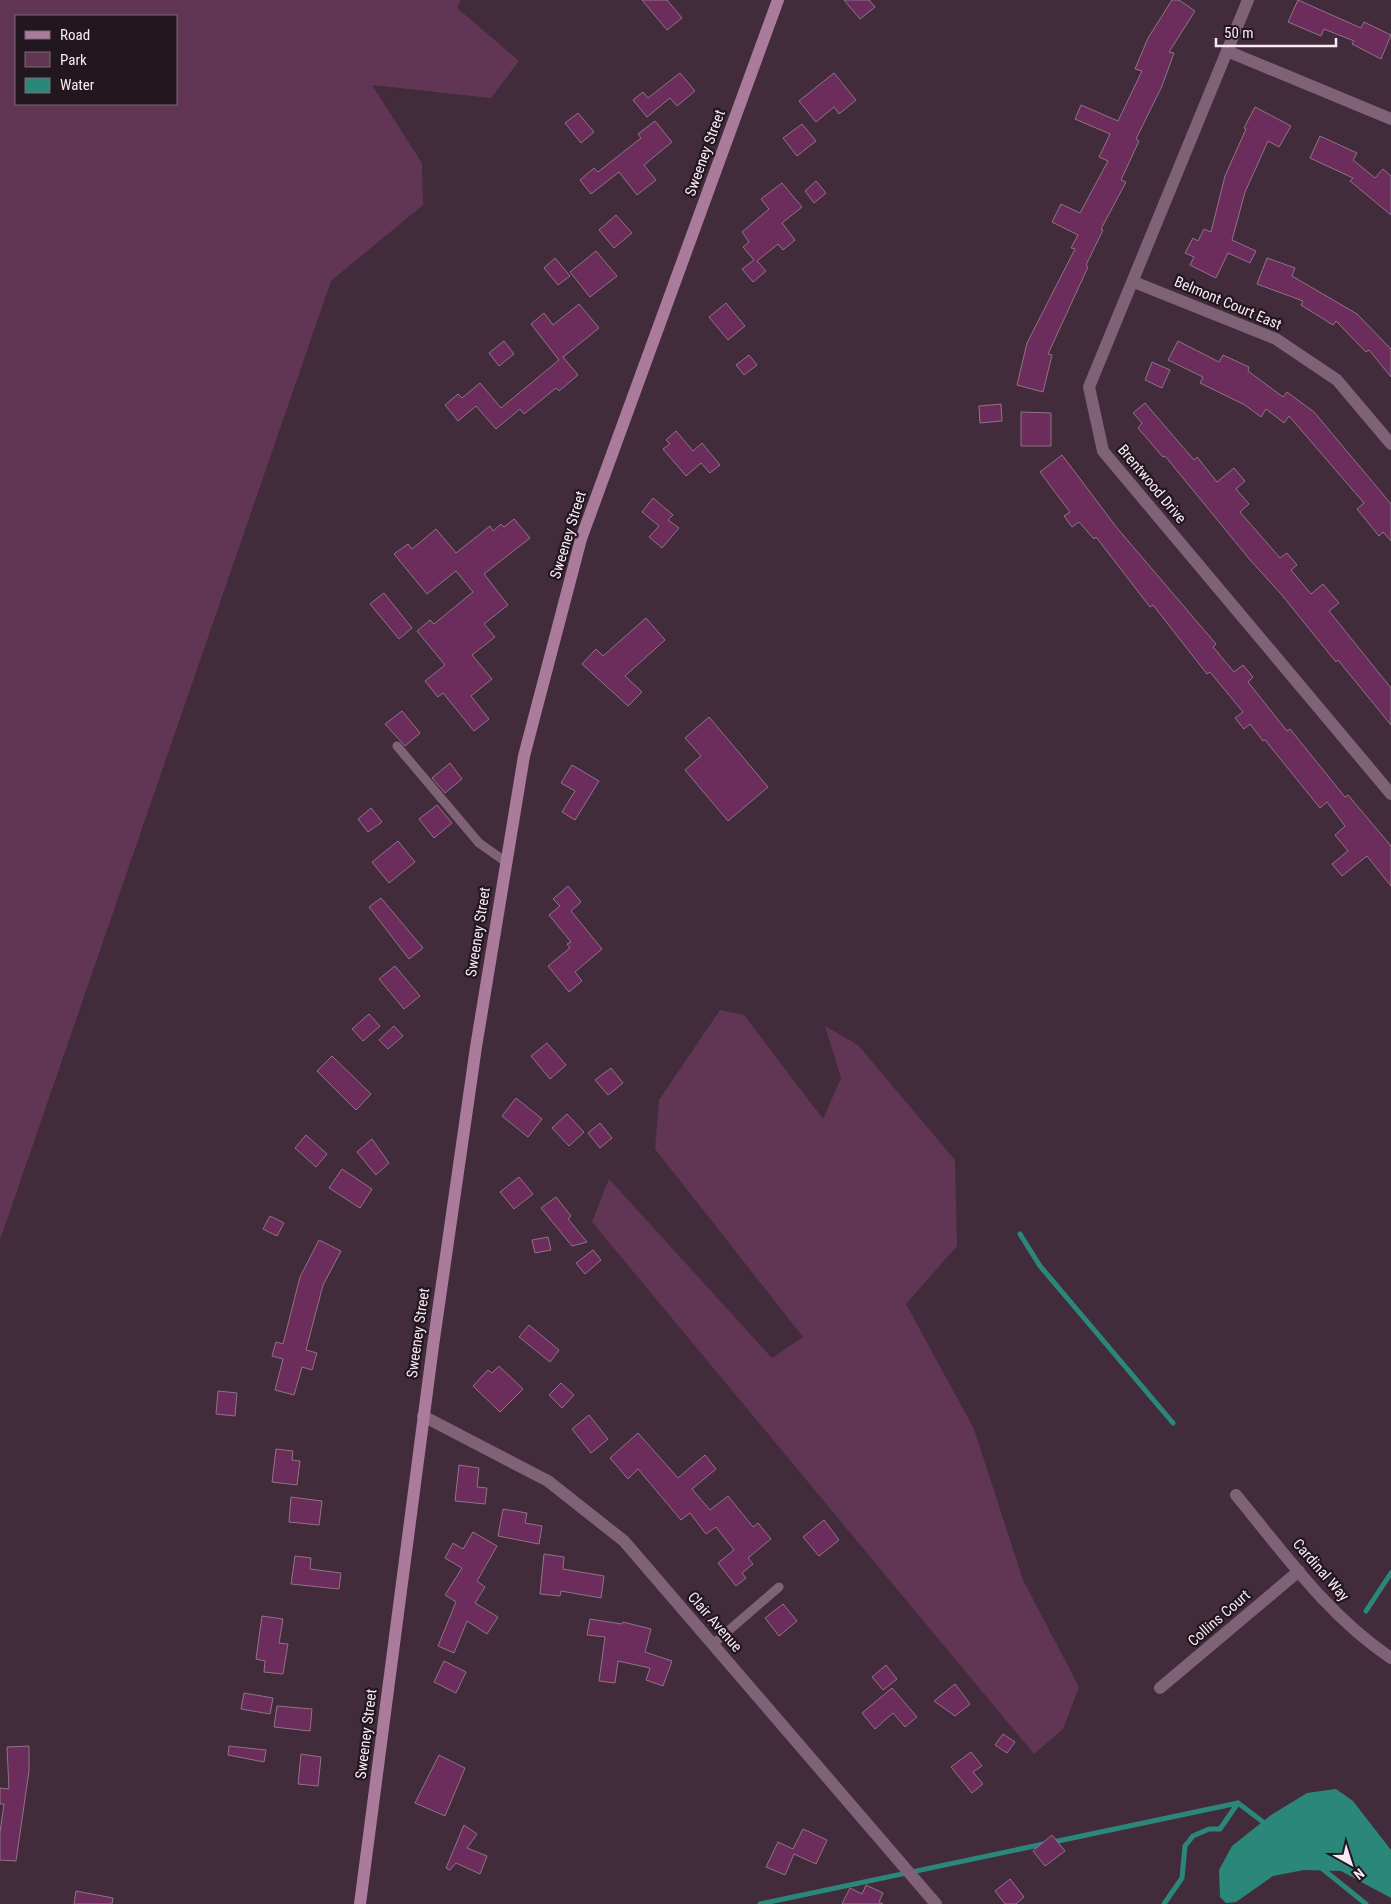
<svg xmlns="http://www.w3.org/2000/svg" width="1391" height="1904" viewBox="0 0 1391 1904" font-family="'Roboto Condensed',sans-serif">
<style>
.green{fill:#603654;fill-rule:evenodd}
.water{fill:#2c877b}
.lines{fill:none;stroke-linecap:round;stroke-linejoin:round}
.stream{stroke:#2c877b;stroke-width:5}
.building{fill:#6c2d5c;stroke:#8e7486}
.lane{stroke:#806276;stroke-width:9}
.street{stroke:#806276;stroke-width:12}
.secondary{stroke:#aa7b9b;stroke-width:12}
.labels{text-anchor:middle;stroke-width:4.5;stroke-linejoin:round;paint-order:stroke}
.street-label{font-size:15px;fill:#f8e9f3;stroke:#22171f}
</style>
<rect width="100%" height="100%" fill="#422b3b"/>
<!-- green -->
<g class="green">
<path d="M0,0H461L457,8L519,61L491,98L372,85L422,163L423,205L331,281L0,1240ZM16,16H176V104H16Z"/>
<polygon points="720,1010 744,1015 823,1119 841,1078 825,1026 858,1045 955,1160 957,1246 906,1304 974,1429 1023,1580 1079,1687 1063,1729 1034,1754 592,1222 609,1179 772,1358 803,1337 655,1149 659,1100"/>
</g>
<!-- water -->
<polygon class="water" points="1336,1789 1353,1801 1391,1850 1391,1898 1341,1871 1304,1870 1273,1876 1236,1902 1226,1903 1220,1897 1219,1870 1232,1846 1271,1815 1307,1793"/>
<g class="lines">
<!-- stream -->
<g class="stream">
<polyline points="1020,1234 1040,1266 1173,1423"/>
<polyline points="1366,1611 1391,1573"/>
<polyline points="1238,1803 1267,1825"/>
<polyline points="1319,1866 1366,1904"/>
<polyline points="760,1904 1238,1803 1220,1829 1209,1829 1193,1836 1185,1846 1182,1878 1164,1904"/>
</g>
</g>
<!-- building -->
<g class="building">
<polygon points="642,0 667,0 682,18 667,30"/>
<polygon points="844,0 869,0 875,7 860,19"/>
<polygon points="1172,0 1179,0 1195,11 1169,52 1174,53 1162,86 1136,139 1139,141 1121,180 1126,182 1101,229 1103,230 1086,265 1088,267 1048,354 1052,355 1043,392 1017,385 1027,343 1075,249 1071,248 1078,235 1052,222 1061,204 1080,213 1108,161 1099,157 1110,134 1075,119 1081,105 1118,121 1142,71 1135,69 1148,38"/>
<polygon points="1298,0 1361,28 1364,22 1391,35 1381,59 1352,44 1354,41 1324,29 1321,36 1288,22"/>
<polygon points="680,73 695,91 677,106 670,98 647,117 633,100 643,92 648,98"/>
<polygon points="834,73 856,100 839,114 834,107 816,122 799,101"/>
<polygon points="1255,107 1291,126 1279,147 1268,141 1245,192 1232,240 1256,251 1250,263 1228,253 1216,278 1190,265 1194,257 1185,253 1193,238 1198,241 1204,229 1211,232 1225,176 1246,129 1244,128"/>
<polygon points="578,113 594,132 581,143 565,123"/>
<polygon points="655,121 672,142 644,165 656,180 637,195 619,172 591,194 580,180 594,168 598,172 641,138 638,134"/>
<polygon points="802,124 816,141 797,156 783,138"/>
<polygon points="1320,136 1357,153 1353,160 1375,178 1383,169 1391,176 1391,215 1350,181 1353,178 1310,158"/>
<polygon points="816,181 826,193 814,203 805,191"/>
<polygon points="782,183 802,207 782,223 795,240 783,250 778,244 757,261 766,271 753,282 742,269 754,260 743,247 749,242 742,232 769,209 761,199"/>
<polygon points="616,215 632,233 614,248 599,230"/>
<polygon points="596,251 617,276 590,297 570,272"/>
<polygon points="555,258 570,276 558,285 544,268"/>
<polygon points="1267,258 1295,268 1292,276 1357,314 1391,349 1391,377 1369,350 1366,352 1336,321 1333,325 1301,305 1303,301 1257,284"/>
<polygon points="726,303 745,326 728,340 709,317"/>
<polygon points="579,304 599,328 563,357 578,375 559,391 556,388 524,414 520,409 496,429 476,406 458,421 445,405 458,394 462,398 480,383 501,408 559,360 531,324 544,313 553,325"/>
<polygon points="504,341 514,354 499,366 489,353"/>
<polygon points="1178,341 1219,362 1223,355 1249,367 1248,371 1283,397 1287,392 1314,412 1391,504 1391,541 1383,532 1379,536 1357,509 1364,503 1289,416 1284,423 1266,409 1261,417 1245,405 1200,383 1203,377 1168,360"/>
<polygon points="749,355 757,365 744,375 736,365"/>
<polygon points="1152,362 1170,370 1162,388 1145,380"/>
<polygon points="1145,403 1194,460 1197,457 1217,482 1234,468 1245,481 1236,489 1249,504 1240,512 1280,558 1287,553 1297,565 1291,570 1311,594 1323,584 1339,603 1329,611 1391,688 1391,725 1338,660 1336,662 1281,594 1251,561 1165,456 1163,457 1138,428 1142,423 1133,413"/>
<polygon points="1001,404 1002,421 980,423 979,406"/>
<polygon points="1021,412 1051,413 1051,446 1021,446"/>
<polygon points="676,431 693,451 702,443 720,465 710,473 701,463 686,476 663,449 670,444 666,440"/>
<polygon points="1062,455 1117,528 1216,644 1213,647 1234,672 1243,665 1253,677 1248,682 1287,731 1290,729 1345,797 1348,795 1391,846 1391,886 1367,856 1342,876 1332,864 1348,851 1335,835 1345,826 1327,802 1320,808 1265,740 1263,741 1250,724 1244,729 1235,718 1243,712 1210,672 1207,674 1153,605 1150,607 1096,537 1094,539 1079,522 1072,527 1064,516 1070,512 1040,472"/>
<polygon points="653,498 673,515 668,520 679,528 662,548 649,537 659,526 642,512"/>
<polygon points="514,519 530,538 484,574 508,605 484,624 495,637 472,655 492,679 471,696 489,719 474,731 443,693 438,697 425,681 445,665 417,631 430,620 434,624 473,592 456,571 427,594 394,554 408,544 412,549 436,529 456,553 490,526 493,531 501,524 504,527"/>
<polygon points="384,593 412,628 399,639 370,604"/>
<polygon points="646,618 665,640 625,676 642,692 628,706 582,664 596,649 603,656"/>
<polygon points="402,711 420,733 405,746 385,724"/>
<polygon points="709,717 768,787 728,821 685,770 701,756 685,738"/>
<polygon points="450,763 462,779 445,793 432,778"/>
<polygon points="572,765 599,781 575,820 562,812 575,791 561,783"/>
<polygon points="437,805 452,823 434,838 419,819"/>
<polygon points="371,808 382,822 368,832 358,819"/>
<polygon points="398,841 415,862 389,883 372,862"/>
<polygon points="568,886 581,902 571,911 602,949 575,972 582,981 569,992 548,966 570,948 567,944 571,942 549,915 560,906 553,899"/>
<polygon points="381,898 423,948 409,959 369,907"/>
<polygon points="395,966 420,996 404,1009 379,979"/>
<polygon points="369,1014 380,1026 363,1041 352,1029"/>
<polygon points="394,1026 403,1036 388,1049 379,1040"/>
<polygon points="547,1043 566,1065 550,1079 531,1056"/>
<polygon points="332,1056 371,1094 356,1110 317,1071"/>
<polygon points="611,1068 623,1083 608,1095 595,1080"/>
<polygon points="516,1098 542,1119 528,1137 502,1116"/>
<polygon points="567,1114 584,1132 569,1146 552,1128"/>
<polygon points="600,1123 612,1138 600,1148 588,1133"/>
<polygon points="306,1135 327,1154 316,1167 295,1148"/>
<polygon points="372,1139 389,1163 376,1175 357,1152"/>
<polygon points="342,1169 372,1189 360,1208 329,1188"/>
<polygon points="519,1177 533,1194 514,1209 500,1192"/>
<polygon points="556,1197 571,1216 568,1219 587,1242 572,1246 541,1208"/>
<polygon points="270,1216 284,1223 277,1236 263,1229"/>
<polygon points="548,1237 551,1250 535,1253 532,1240"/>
<polygon points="319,1240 341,1251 323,1285 306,1350 317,1353 312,1370 302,1367 294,1395 275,1390 283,1359 272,1356 276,1342 283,1344 300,1277"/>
<polygon points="593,1250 601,1260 585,1274 576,1263"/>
<polygon points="529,1325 559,1350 550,1362 519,1337"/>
<polygon points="499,1366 523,1389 500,1412 473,1386 488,1370 492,1373"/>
<polygon points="561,1383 574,1395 562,1408 549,1395"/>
<polygon points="218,1391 237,1393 235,1416 216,1414"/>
<polygon points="589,1415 608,1439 591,1453 572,1429"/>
<polygon points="638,1433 678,1478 705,1455 716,1469 692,1489 710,1510 728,1496 753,1527 758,1523 771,1539 748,1558 753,1564 742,1573 746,1578 736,1586 718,1563 734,1550 716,1527 706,1534 690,1513 681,1520 638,1469 628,1479 610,1458"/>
<polygon points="276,1449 293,1451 292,1460 300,1461 297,1485 272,1482"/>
<polygon points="459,1465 479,1468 477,1487 487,1488 485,1504 455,1501"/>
<polygon points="291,1497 322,1501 319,1525 289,1522"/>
<polygon points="503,1509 527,1513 525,1523 542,1526 539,1544 498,1536"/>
<polygon points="824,1520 839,1540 819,1556 803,1537"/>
<polygon points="473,1532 497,1546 477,1581 485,1587 475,1603 498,1617 487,1634 467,1621 454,1653 438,1646 456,1602 445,1595 462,1568 445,1558 453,1543 463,1549"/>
<polygon points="544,1554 564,1557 563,1569 604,1576 601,1598 561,1591 560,1596 540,1594"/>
<polygon points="295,1556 311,1558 310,1569 341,1573 339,1589 291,1584"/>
<polygon points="783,1604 797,1621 779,1636 765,1618"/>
<polygon points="262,1616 283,1619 279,1643 288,1644 283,1674 264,1672 265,1661 256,1659"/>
<polygon points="590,1619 622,1624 623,1622 651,1629 645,1652 672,1661 663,1686 646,1680 650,1668 618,1661 615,1683 599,1681 605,1637 587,1635"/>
<polygon points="444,1661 466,1672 456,1693 434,1682"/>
<polygon points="886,1665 897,1679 883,1690 872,1677"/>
<polygon points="955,1684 970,1704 955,1716 934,1701"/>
<polygon points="892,1688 917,1717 905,1727 893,1713 875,1729 862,1713"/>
<polygon points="244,1693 273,1698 270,1714 241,1709"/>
<polygon points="277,1706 312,1709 310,1731 274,1727"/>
<polygon points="1003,1734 1015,1742 1007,1753 995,1745"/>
<polygon points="29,1746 29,1771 16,1861 0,1860 0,1832 4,1804 0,1804 0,1788 9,1789 7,1747"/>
<polygon points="229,1746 266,1750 264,1762 228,1755"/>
<polygon points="971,1752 982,1766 973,1772 983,1784 972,1793 951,1767"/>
<polygon points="301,1754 321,1757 318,1786 298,1784"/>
<polygon points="439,1755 465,1768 445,1816 415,1803"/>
<polygon points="464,1825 477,1834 467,1848 487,1856 480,1874 456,1863 450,1870 446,1868"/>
<polygon points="803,1829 827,1840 816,1864 794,1854 785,1875 766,1867 778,1842 793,1849"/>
<polygon points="1052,1835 1065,1851 1045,1866 1033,1851"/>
<polygon points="1010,1879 1024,1897 1016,1904 1005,1904 995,1891"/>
<polygon points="866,1885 883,1893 879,1902 883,1904 842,1904 850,1888 862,1894"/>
<polygon points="76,1891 113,1898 112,1904 74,1904"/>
</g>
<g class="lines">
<!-- lane -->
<g class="lane">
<polyline points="397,746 479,843 506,862"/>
<polyline points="713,1644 779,1587"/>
</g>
<!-- street -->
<g class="street">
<polyline points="1248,0 1089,387 1103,451 1391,794"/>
<polyline points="1227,51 1391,119"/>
<polyline points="1134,282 1276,339 1337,380 1391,444"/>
<polyline points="423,1416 548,1481 624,1541 936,1904"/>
<path d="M1236,1495C1283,1552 1328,1616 1391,1658"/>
<polyline points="1160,1688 1299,1571"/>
</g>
<!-- secondary -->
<polyline class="secondary" points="360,1904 433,1346 476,1047 524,756 581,539 778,0"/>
</g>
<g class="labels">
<!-- street labels -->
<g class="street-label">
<text transform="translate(705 153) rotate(-70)" y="5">Sweeney Street</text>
<text transform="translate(1228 303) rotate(23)" y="5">Belmont Court East</text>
<text transform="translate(1152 484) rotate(50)" y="5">Brentwood Drive</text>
<text transform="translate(568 535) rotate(-73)" y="5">Sweeney Street</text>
<text transform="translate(478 932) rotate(-81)" y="5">Sweeney Street</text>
<text transform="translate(418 1333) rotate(-82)" y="5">Sweeney Street</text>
<text transform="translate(1321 1570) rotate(49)" y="5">Cardinal Way</text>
<text transform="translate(1219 1618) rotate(-41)" y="5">Collins Court</text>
<text transform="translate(715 1622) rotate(49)" y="5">Clair Avenue</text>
<text transform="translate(366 1734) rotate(-83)" y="5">Sweeney Street</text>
</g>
</g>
<!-- legend -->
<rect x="15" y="15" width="162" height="90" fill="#22171f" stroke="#786b74"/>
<rect x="25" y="31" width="25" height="8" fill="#aa7b9b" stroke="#786b74"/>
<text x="60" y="40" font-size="15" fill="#f8e9f3">Road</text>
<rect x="25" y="52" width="25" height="15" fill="#603654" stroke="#786b74"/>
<text x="60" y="65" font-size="15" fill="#f8e9f3">Park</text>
<rect x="25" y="78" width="25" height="15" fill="#2c877b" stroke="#786b74"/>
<text x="60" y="90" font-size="15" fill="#f8e9f3">Water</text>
<!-- north arrow -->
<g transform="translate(1351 1864) rotate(141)" stroke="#22171f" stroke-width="4" paint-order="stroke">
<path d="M0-4L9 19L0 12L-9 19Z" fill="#f8e9f3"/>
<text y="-8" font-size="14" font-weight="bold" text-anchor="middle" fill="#f8e9f3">N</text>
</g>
<!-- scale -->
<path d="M1216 38v8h120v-8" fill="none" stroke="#f8e9f3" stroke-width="2.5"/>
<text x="1224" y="38" font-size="15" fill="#f8e9f3" stroke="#22171f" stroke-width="4" paint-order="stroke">50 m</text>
</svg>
